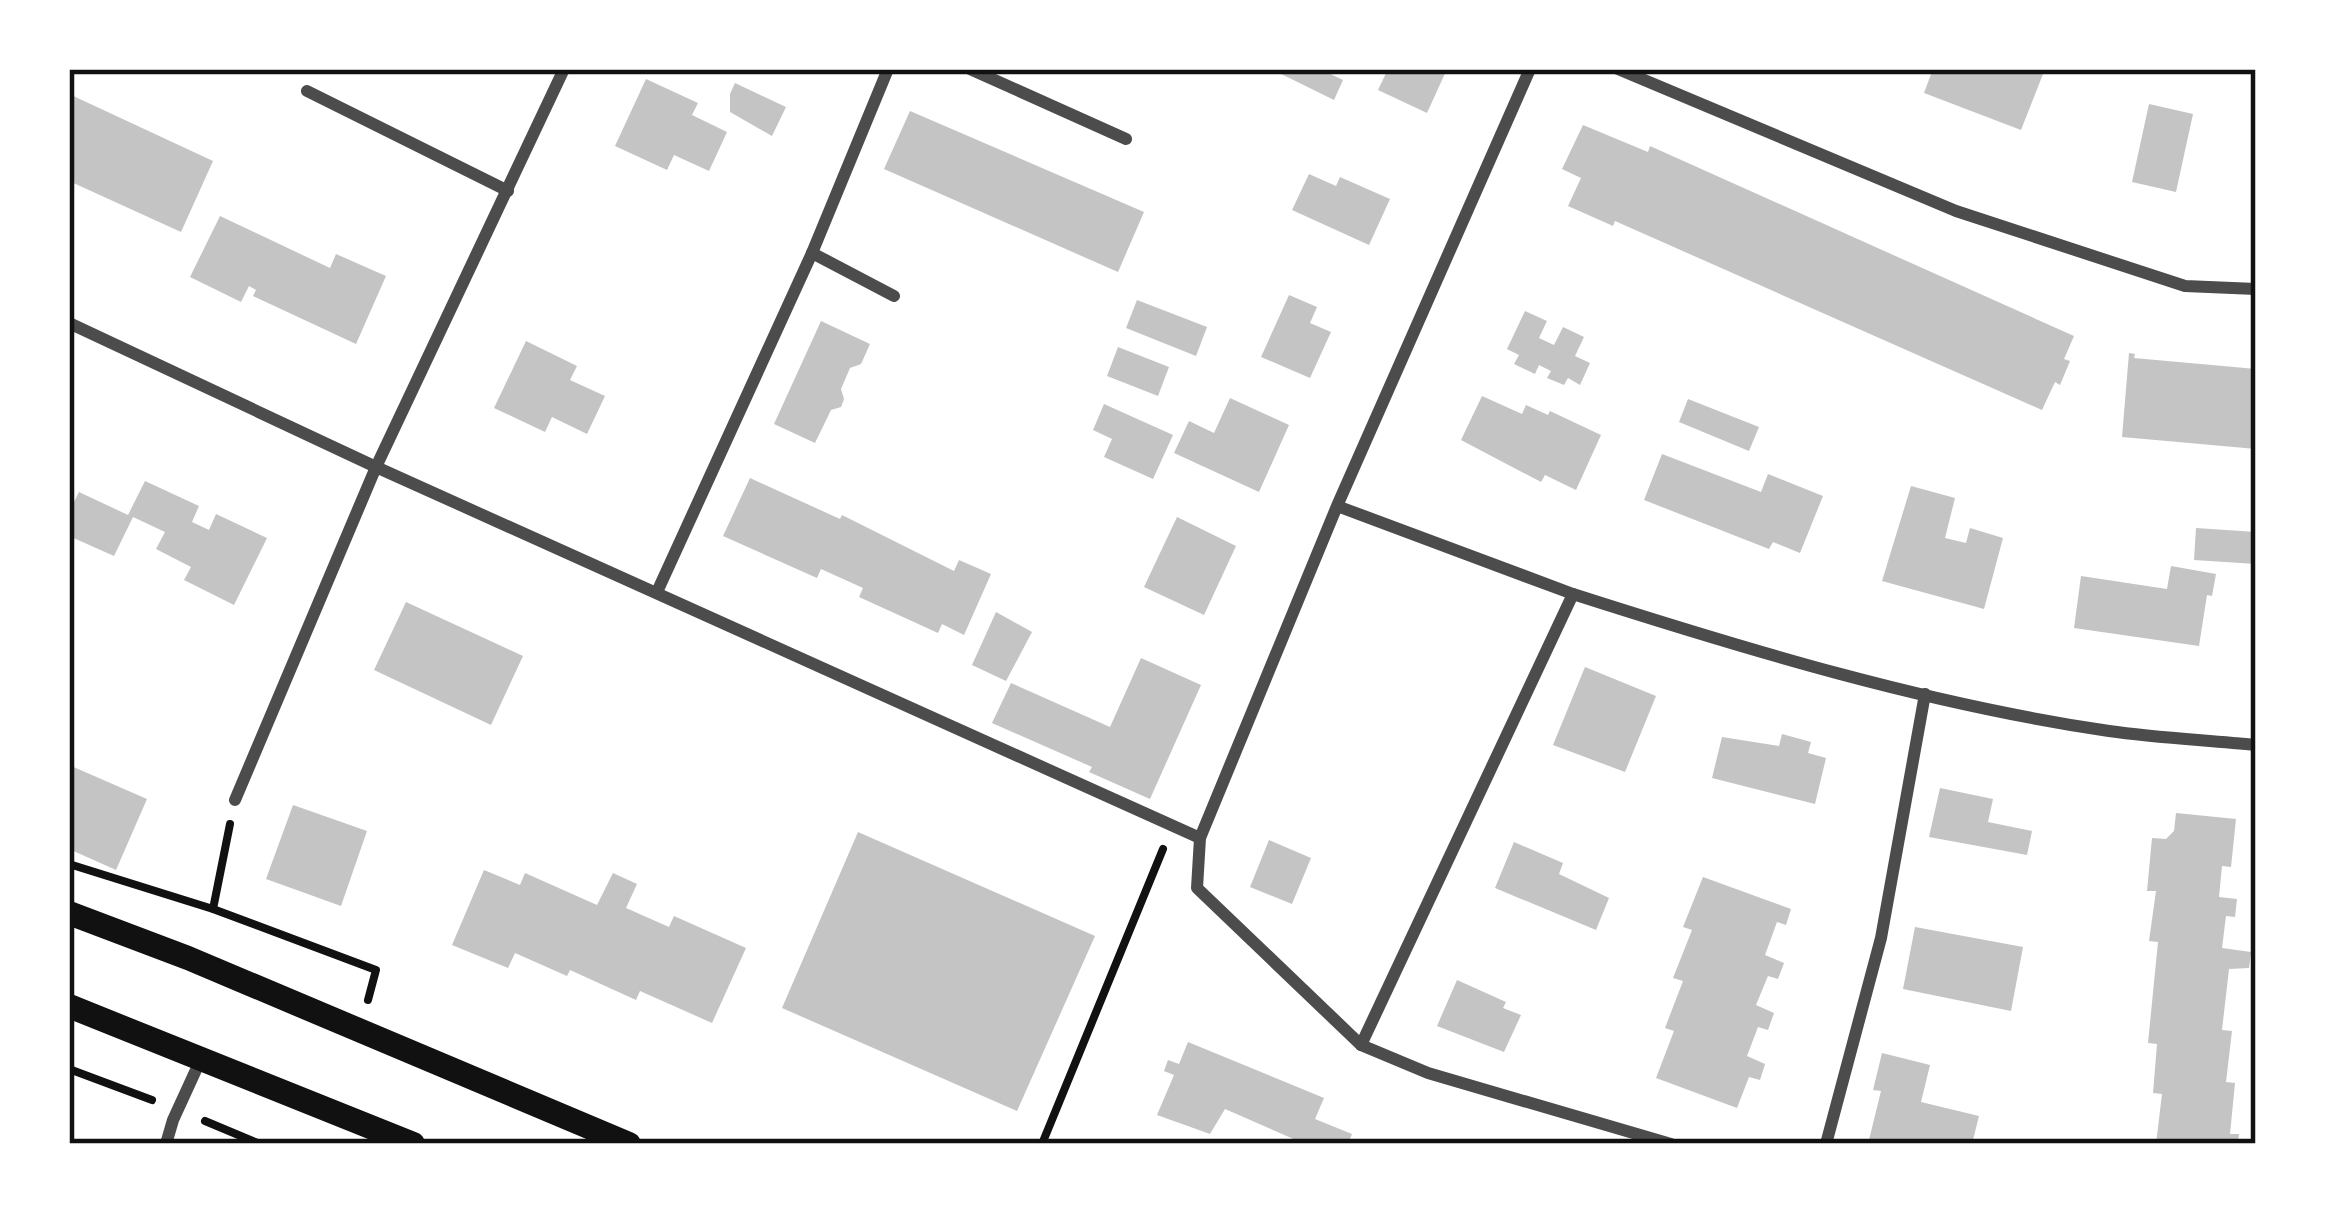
<svg xmlns="http://www.w3.org/2000/svg" width="2325" height="1213" viewBox="0 0 2325 1213" font-family="Roboto,sans-serif">
<style>
.building{fill:#c4c4c4}
.lines{fill:none;stroke-linecap:round;stroke-linejoin:round}
.path{stroke:#111;stroke-width:8}
.minor{stroke:#4c4c4c;stroke-width:12}
.secondary{stroke:#111;stroke-width:24}
.neatline{fill:none;stroke:#111;stroke-width:4.5}
</style>
<rect width="100%" height="100%" fill="#fff"/>
<!-- building -->
<g class="building">
<polygon points="1271,69 1320,69 1343,80 1334,100"/>
<polygon points="1388,69 1447,69 1427,113 1378,90"/>
<polygon points="1933,69 2045,69 2021,130 1924,93"/>
<polygon points="646,79 698,103 692,115 727,132 709,171 674,155 667,170 615,146"/>
<polygon points="735,83 786,107 772,136 730,112 730,94"/>
<polygon points="69,94 213,161 181,232 69,181"/>
<polygon points="2149,104 2193,114 2176,192 2132,182"/>
<polygon points="910,111 1144,212 1118,272 884,169"/>
<polygon points="1583,125 1648,152 1650,146 2074,336 2064,359 2070,361 2060,385 2055,382 2042,410 1615,221 1613,226 1568,206 1581,178 1562,169"/>
<polygon points="1309,174 1336,186 1340,177 1390,199 1369,245 1292,210"/>
<polygon points="220,216 330,268 336,254 386,276 356,344 253,296 256,290 249,286 241,302 190,277"/>
<polygon points="1289,295 1317,307 1310,323 1331,332 1310,378 1261,357"/>
<polygon points="1137,300 1207,327 1196,356 1126,328"/>
<polygon points="1525,311 1547,321 1539,338 1554,345 1563,327 1584,337 1575,356 1590,363 1580,385 1568,378 1564,385 1547,378 1551,371 1539,365 1535,374 1514,364 1519,355 1507,349"/>
<polygon points="821,321 870,344 861,364 850,368 841,389 844,399 841,407 831,410 815,443 774,424"/>
<polygon points="526,341 577,366 570,380 605,396 587,434 552,417 545,432 494,408"/>
<polygon points="1118,347 1169,367 1158,396 1107,376"/>
<polygon points="2129,353 2135,354 2134,358 2256,369 2256,449 2122,437"/>
<polygon points="1482,396 1522,414 1526,405 1548,415 1550,411 1601,435 1576,490 1545,475 1541,482 1461,440"/>
<polygon points="1230,398 1289,425 1259,492 1174,453 1189,421 1214,433"/>
<polygon points="1688,399 1759,427 1749,451 1679,422"/>
<polygon points="1104,404 1173,435 1153,479 1104,457 1112,439 1093,430"/>
<polygon points="1662,454 1761,492 1768,474 1823,496 1800,553 1773,542 1769,549 1644,500"/>
<polygon points="750,478 840,519 842,515 954,571 959,560 991,574 964,635 942,624 938,633 859,597 863,588 821,569 817,578 723,536"/>
<polygon points="145,481 199,506 192,522 209,530 216,514 267,538 234,605 184,580 191,567 156,549 165,532 133,517 114,556 69,536 69,512 79,492 128,515"/>
<polygon points="1911,486 1955,498 1945,538 1966,543 1970,528 2003,538 1984,609 1882,581"/>
<polygon points="1177,517 1236,546 1204,615 1144,587"/>
<polygon points="2196,528 2256,532 2256,564 2194,560"/>
<polygon points="2171,566 2216,574 2212,596 2207,595 2199,646 2074,628 2081,576 2167,589"/>
<polygon points="406,602 523,656 491,725 374,670"/>
<polygon points="996,612 1032,632 1006,681 972,665"/>
<polygon points="1141,658 1201,685 1150,799 1089,772 1092,767 992,723 1011,683 1110,727"/>
<polygon points="1585,667 1656,696 1625,772 1553,745"/>
<polygon points="1782,734 1811,742 1808,753 1826,758 1815,804 1712,778 1722,737 1779,746"/>
<polygon points="69,765 147,799 116,870 69,849"/>
<polygon points="1940,788 1993,799 1988,822 2032,831 2027,855 1929,837"/>
<polygon points="293,805 367,831 341,906 266,879"/>
<polygon points="2176,813 2236,819 2231,867 2222,866 2219,897 2237,899 2235,917 2226,916 2222,948 2251,952 2249,968 2229,969 2222,1030 2232,1031 2226,1082 2235,1083 2230,1134 2239,1134 2238,1144 2156,1144 2162,1094 2153,1093 2157,1044 2148,1043 2158,942 2149,941 2156,891 2147,891 2152,838 2166,839 2174,831"/>
<polygon points="858,832 1095,936 1017,1111 782,1008"/>
<polygon points="1269,840 1311,858 1292,904 1250,887"/>
<polygon points="1514,842 1563,863 1559,874 1609,898 1596,930 1495,888"/>
<polygon points="484,870 520,885 525,873 597,905 613,873 637,884 626,908 669,927 674,916 746,948 712,1023 640,991 636,1000 570,970 567,976 515,953 508,968 452,945"/>
<polygon points="1703,877 1791,909 1786,925 1777,922 1765,955 1784,963 1778,979 1768,976 1756,1005 1774,1013 1768,1030 1758,1027 1747,1056 1765,1064 1760,1080 1749,1077 1737,1108 1656,1078 1674,1031 1665,1028 1683,981 1673,978 1692,930 1683,927"/>
<polygon points="1915,927 2023,947 2011,1011 1903,989"/>
<polygon points="1457,980 1506,1002 1503,1008 1521,1015 1504,1052 1437,1026"/>
<polygon points="1188,1042 1324,1098 1315,1119 1352,1134 1348,1144 1305,1144 1225,1109 1210,1134 1157,1115 1174,1075 1164,1071 1168,1060 1179,1064"/>
<polygon points="1882,1053 1930,1065 1921,1102 1979,1116 1972,1144 1886,1144 1869,1140 1881,1091 1873,1090"/>
</g>
<g class="lines">
<!-- path -->
<g class="path">
<polyline points="230,824 213,909 376,970 368,1000"/>
<polyline points="69,864 213,909"/>
<polyline points="69,1069 152,1100"/>
<polyline points="205,1121 260,1144"/>
<polyline points="1042,1144 1163,849"/>
</g>
<!-- minor -->
<g class="minor">
<polyline points="970,69 1126,139"/>
<polyline points="1618,69 1956,211 2185,286 2256,289"/>
<polyline points="307,91 508,191"/>
<polyline points="812,253 894,296"/>
<polyline points="69,323 376,467 1200,838"/>
<polyline points="1337,506 1573,594 1361,1045 1197,888 1200,838 1337,506 1530,69"/>
<polyline points="657,592 812,253 888,69"/>
<path d="M1573,594C1748,650 1926,704 2109,731C2157,738 2207,740 2256,745"/>
<polyline points="235,800 376,467 564,69"/>
<polyline points="1361,1045 1428,1073 1671,1144"/>
<polyline points="166,1144 173,1120 201,1059"/>
<polyline points="1826,1144 1881,938 1925,694"/>
</g>
<!-- secondary -->
<g class="secondary">
<polyline points="69,913 188,958 629,1144"/>
<polyline points="69,1006 413,1144"/>
</g>
</g>
<!-- border -->
<rect width="2325" height="1213" fill="none" stroke="#ffffff" stroke-width="144"/>
<rect x="72" y="72" width="2181" height="1069" class="neatline"/>
</svg>
